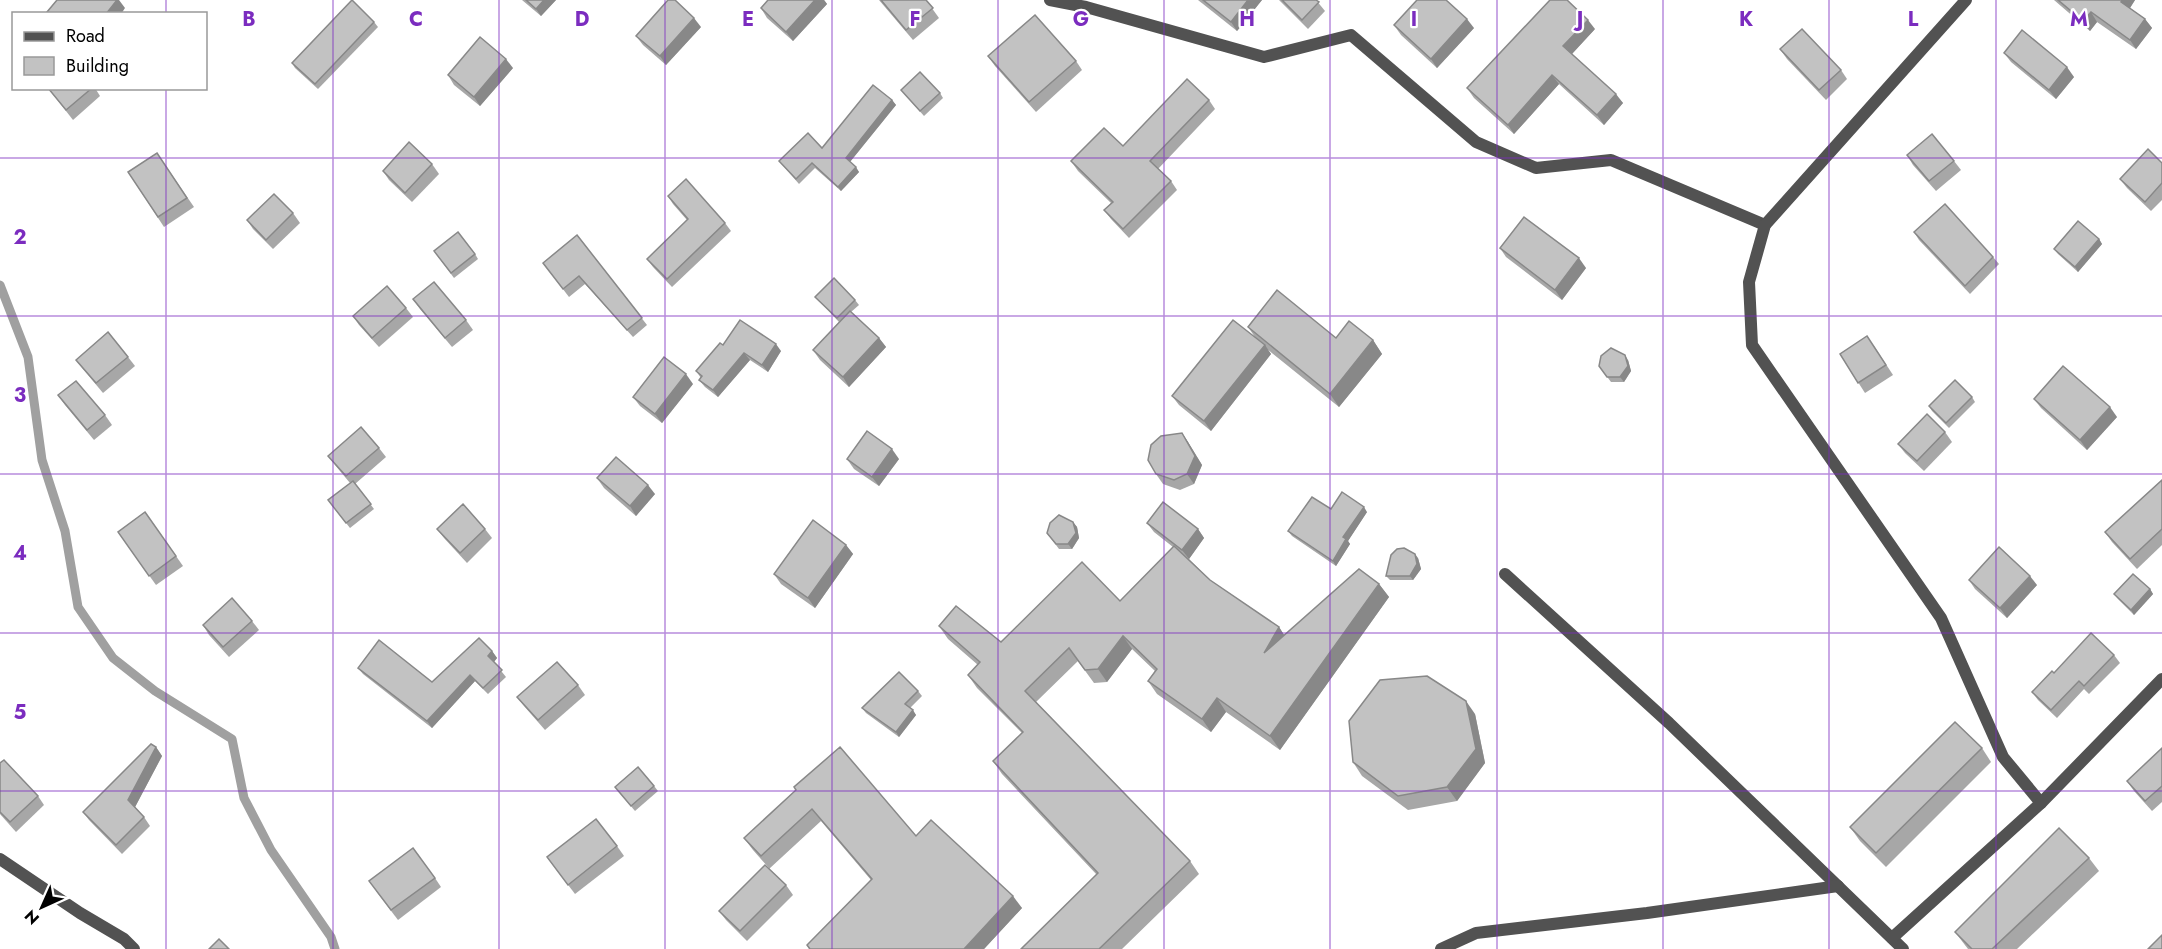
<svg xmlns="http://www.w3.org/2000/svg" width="2162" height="949" viewBox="0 0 2162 949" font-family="Jost,sans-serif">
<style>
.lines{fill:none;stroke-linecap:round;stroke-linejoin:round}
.stream{stroke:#a0a0a0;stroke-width:9}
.street{stroke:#525252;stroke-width:12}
.wall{fill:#a7a7a7}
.shaded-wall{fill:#888}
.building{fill:#c2c2c2;stroke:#888;stroke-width:1.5}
.grid{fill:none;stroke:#7b2cbf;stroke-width:1.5;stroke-opacity:0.55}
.grid-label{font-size:20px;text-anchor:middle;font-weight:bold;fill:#7b2cbf;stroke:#fff;stroke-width:4.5;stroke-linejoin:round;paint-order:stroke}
</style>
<rect width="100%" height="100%" fill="#fff"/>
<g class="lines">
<!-- stream -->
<polyline class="stream" points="0,285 28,357 42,460 65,531 78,607 113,658 155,691 232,739 244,798 271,850 331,937 335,949"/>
<!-- street -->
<g class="street">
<polyline points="1050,0 1086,7 1264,57 1351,35 1476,142 1536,168 1611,160 1765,225"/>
<polyline points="1966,0 1765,225 1749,282 1752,345 1941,618 2003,757 2041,803"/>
<polyline points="1505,574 1669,723 1903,949"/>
<polyline points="0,859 80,913 124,939 134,949"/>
<polyline points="1892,938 2041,803 2162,679"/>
<polyline points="1441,949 1476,933 1647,913 1838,886"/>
</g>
</g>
<!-- wall -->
<g class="wall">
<polygon points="522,0 556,0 541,16"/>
<polygon points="768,0 824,0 827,4 793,41 767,18 761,8"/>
<polygon points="879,0 926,0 939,18 913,40"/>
<polygon points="1198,0 1262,0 1237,31"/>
<polygon points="1279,0 1316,0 1325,11 1308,29"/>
<polygon points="2054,0 2135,0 2130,8 2145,19 2152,28 2136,49 2097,22 2090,31"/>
<polygon points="374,22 378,27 318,89 295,68 292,63"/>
<polygon points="1394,25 1474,28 1437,68 1401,35"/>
<polygon points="701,27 666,65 643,45 636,36"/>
<polygon points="1595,29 1572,54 1623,103 1604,125 1559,84 1514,134 1474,98 1467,88"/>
<polygon points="1780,49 1841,70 1847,79 1826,100 1787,59"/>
<polygon points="2004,53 2074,77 2056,99 2011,62"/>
<polygon points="988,56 1076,61 1082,70 1036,112 995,66"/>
<polygon points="513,68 480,106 454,85 448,75"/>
<polygon points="48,88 95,88 100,96 73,120"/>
<polygon points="901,90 940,93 943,98 924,116"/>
<polygon points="892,100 896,105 850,162 859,172 841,191 815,168 799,184 779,161 822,148"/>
<polygon points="1209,100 1215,109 1158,169 1171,181 1177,190 1129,238 1111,219 1104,210 1111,203 1078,171 1071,161 1123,146"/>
<polygon points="157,153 194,207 164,227 128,172"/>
<polygon points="1907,155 1954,161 1961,170 1936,191 1913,165"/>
<polygon points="2162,163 2162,200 2151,211 2127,188 2120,179"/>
<polygon points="432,164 439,174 412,202 389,180 383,171"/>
<polygon points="668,196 725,223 731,231 672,287 653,267 647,259 687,220 673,204"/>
<polygon points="293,213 300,223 273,249 253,229 247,220"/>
<polygon points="1914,232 1993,257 1999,264 1970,294 1919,240"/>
<polygon points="577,235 647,325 633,337 585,284 569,297 543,263"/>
<polygon points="2099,239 2102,244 2078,272 2058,254 2054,249"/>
<polygon points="1500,248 1586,268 1562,300 1506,257"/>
<polygon points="434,251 475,254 478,259 454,278"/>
<polygon points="815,297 855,300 859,305 851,312 879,338 886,347 849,387 820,360 813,350 839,322 819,301"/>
<polygon points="413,299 466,320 473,330 452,347 420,309"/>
<polygon points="406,308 413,317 379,347 359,325 353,316"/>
<polygon points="1248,327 1336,338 1373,340 1382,354 1339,407 1267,349 1271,354 1211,431 1179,405 1172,396 1255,337"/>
<polygon points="723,345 781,351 768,372 750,360 718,397 705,387 699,380 701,378 696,371"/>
<polygon points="1874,346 1893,375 1865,393 1840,354"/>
<polygon points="128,357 135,366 103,393 83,369 76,360"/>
<polygon points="1628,360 1631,371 1624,382 1611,382 1599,366"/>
<polygon points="693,384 662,423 640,406 633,397"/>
<polygon points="58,395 105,415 112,425 94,440 65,405"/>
<polygon points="1972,397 1975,402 1949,428 1932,411 1929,406"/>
<polygon points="2034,399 2117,417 2087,450 2041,408"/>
<polygon points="1945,432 1952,442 1924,471 1905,453 1898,444"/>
<polygon points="1182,433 1188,442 1202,465 1194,484 1180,490 1163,484 1156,474"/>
<polygon points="379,448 386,457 355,484 374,509 350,528 328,500 350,483 335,465 328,456"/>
<polygon points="847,459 899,459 879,486 854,469"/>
<polygon points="597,478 655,494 636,516 604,488"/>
<polygon points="2162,480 2162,545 2137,569 2112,542 2105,532"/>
<polygon points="1331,509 1367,512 1348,541 1350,544 1336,566 1292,536 1288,531"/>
<polygon points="145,512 183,566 156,585 118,532"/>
<polygon points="1073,522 1077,527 1079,538 1072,549 1059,549 1047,533"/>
<polygon points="1147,523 1198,529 1204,538 1189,559 1210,580 1279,627 1284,635 1379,584 1389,597 1280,750 1226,712 1211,732 1157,694 1148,681 1155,671 1132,649 1107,682 1094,683 1078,661 1036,702 1190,861 1199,874 1122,949 1021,949 1097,875 1002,774 993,761 1022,733 977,688 968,675 978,665 948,639 939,626 1001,642 1120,601 1173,547 1154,532"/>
<polygon points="437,529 485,529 492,538 467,563 444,538"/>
<polygon points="846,545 853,554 815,608 781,584 774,574"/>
<polygon points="1418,558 1421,569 1413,580 1390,580 1386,576"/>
<polygon points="1969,580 2037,585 2007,618 1975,589"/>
<polygon points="2150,589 2153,594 2134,615 2118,599 2114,594"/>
<polygon points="252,621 259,630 229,657 209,635 203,625"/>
<polygon points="492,651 497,658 494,662 506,677 488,694 475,681 432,728 363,674 358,668 432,682"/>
<polygon points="2114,655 2120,663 2089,694 2084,689 2057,718 2038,700 2032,692 2054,673"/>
<polygon points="578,685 585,695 545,730 524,706 517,697"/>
<polygon points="918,691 922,696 910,708 916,715 899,737 866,713 862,708"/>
<polygon points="1475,714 1485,763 1457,801 1408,810 1362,776 1353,762"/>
<polygon points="156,747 162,756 135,807 144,817 150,826 122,854 89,820 83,812"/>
<polygon points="1982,748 1991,762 1886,867 1860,841 1850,827"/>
<polygon points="2162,748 2162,802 2152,811 2134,791 2127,781"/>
<polygon points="0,763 38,796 44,805 16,832 0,814"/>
<polygon points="654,786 658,791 635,811 615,787"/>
<polygon points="796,790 916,836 1022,908 984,949 809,949 807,945 871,880 821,821 769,869 786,885 793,895 747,941 726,920 719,911 769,868 753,850 744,838"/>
<polygon points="617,846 624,856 575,894 547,857"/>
<polygon points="2089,858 2099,871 2017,949 1968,949 1955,932"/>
<polygon points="435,878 441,887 398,920 376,891"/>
</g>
<!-- shaded-wall -->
<g class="shaded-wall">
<polygon points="117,0 119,0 125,8 121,14 106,14"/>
<polygon points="544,0 556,0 541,16 536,9"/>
<polygon points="815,0 824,0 827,4 793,41 786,32"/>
<polygon points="1248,0 1262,0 1237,31 1231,22"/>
<polygon points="2123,0 2135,0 2128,11 2121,2"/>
<polygon points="2091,12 2097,22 2090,31 2083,21"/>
<polygon points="694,18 701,27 666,65 660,56"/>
<polygon points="1467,19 1474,28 1437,68 1431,59"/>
<polygon points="2145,19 2152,28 2136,49 2130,40"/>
<polygon points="1588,20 1595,29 1570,56 1563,46"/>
<polygon points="506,59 513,68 480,106 474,97"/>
<polygon points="2067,67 2074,77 2056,99 2049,90"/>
<polygon points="1552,75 1559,84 1514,134 1508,125"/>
<polygon points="1616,94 1623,103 1604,125 1597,115"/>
<polygon points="892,100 896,105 849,163 846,158"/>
<polygon points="856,167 859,172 841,191 838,187"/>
<polygon points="2099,239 2102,244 2078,272 2075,267"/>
<polygon points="1579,258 1586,268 1562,300 1555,290"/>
<polygon points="879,338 886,347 849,387 843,377"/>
<polygon points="1373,340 1382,354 1339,407 1330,394"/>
<polygon points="776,344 781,351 768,372 762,365"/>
<polygon points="1265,345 1271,354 1211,431 1204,421"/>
<polygon points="744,353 750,360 718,397 713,390"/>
<polygon points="1625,355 1628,360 1631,371 1624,382 1620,377"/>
<polygon points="686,374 693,384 662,423 655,414"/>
<polygon points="2110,407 2117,417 2087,450 2080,440"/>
<polygon points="1182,433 1188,442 1202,465 1194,484 1187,474"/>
<polygon points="892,449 899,459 879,486 872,477"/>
<polygon points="648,485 655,494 636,516 630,506"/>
<polygon points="1364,507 1367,512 1348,541 1350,544 1336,566 1333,561 1343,537"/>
<polygon points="1073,522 1077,527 1079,538 1072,549 1068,544"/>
<polygon points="1198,529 1204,538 1189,559 1182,550"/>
<polygon points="846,545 853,554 815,608 808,598"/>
<polygon points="1415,554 1418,558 1421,569 1413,580 1410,576"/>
<polygon points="2030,576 2037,585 2007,618 2000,608"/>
<polygon points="1379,584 1389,597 1280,750 1270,736"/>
<polygon points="2150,589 2153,594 2134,615 2131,610"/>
<polygon points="1279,627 1288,641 1264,653"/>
<polygon points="1123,636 1132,649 1107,682 1098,669"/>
<polygon points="492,651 497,658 493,663 488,656"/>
<polygon points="470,675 475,681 432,728 427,721"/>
<polygon points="1217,698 1226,712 1211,732 1202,719"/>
<polygon points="1466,701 1475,714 1485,763 1457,801 1447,787"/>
<polygon points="913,710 916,715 899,737 896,732"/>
<polygon points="156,747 162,756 134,809 128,800"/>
<polygon points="1013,896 1022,908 984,949 964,949"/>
</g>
<!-- building -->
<g class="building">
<polygon points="57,0 117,0 106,14 49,14 47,12"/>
<polygon points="352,0 374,22 315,84 292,63"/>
<polygon points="526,0 544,0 536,9"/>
<polygon points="668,0 675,0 694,18 660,56 636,36"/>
<polygon points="768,0 815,0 786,32 761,8"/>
<polygon points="881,0 926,0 933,8 906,30"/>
<polygon points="1203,0 1248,0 1231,22"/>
<polygon points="1282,0 1316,0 1319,2 1302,20"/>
<polygon points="1417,0 1446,0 1467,19 1431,59 1394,25"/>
<polygon points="1550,0 1567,0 1588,20 1563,46 1616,94 1597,115 1552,75 1508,125 1467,88"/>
<polygon points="2058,0 2123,0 2121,2 2145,19 2130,40 2091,12 2083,21"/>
<polygon points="1035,15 1076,61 1029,102 988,56"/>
<polygon points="1802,29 1841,70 1819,90 1780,49"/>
<polygon points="2022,30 2067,67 2049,90 2004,53"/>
<polygon points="480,37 506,59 474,97 448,75"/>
<polygon points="920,72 940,93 920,111 901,90"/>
<polygon points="1187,79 1209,100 1150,161 1171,181 1123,229 1104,210 1113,202 1071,161 1104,128 1123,146"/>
<polygon points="873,85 892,100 846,158 856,167 838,187 812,163 796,179 779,161 808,133 822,148"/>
<polygon points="48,88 92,88 66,110"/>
<polygon points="1932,134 1954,161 1929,181 1907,155"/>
<polygon points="409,142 432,164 405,193 383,171"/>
<polygon points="2148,149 2162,163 2162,183 2145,202 2120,179"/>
<polygon points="157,153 187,198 158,217 128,172"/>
<polygon points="686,179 725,223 667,279 647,259 688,219 668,196"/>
<polygon points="274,194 293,213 266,240 247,220"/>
<polygon points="1945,204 1993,257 1965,286 1914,232"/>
<polygon points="1524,217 1579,258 1555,290 1500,248"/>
<polygon points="2078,221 2099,239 2075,267 2054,249"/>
<polygon points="458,232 475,254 451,273 434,251"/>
<polygon points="577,235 642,318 627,330 579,276 563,289 543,263"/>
<polygon points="834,278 855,300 837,318 815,297"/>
<polygon points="434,282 466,320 445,338 413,299"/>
<polygon points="387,286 406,308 372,338 353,316"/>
<polygon points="1277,290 1336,338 1349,321 1373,340 1330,394 1248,327"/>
<polygon points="850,311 879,338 843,377 813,350"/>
<polygon points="740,320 776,344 762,365 744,353 713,390 699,380 702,376 696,371 720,343 723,345"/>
<polygon points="1233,320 1265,345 1204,421 1172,396"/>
<polygon points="108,332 128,357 96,383 76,360"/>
<polygon points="1867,336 1886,365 1858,383 1840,354"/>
<polygon points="1611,348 1625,355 1628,366 1620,377 1607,377 1599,366 1601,356"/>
<polygon points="664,357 686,374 655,414 633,397"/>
<polygon points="2063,366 2110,407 2080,440 2034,399"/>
<polygon points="1955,380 1972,397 1946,423 1929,406"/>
<polygon points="76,381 105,415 87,430 58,395"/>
<polygon points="1927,414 1945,432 1917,461 1898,444"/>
<polygon points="361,427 379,448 346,476 328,456"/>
<polygon points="867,431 892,449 872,477 847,459"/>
<polygon points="1182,433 1195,456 1187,474 1174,480 1156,474 1148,460 1151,445 1161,436"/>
<polygon points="616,457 648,485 630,506 597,478"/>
<polygon points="2162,480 2162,529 2130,559 2105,532"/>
<polygon points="353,481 371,504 346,523 328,500"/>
<polygon points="1342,492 1364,507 1343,537 1346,539 1333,561 1288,531 1312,497 1331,509"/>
<polygon points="1163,502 1198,529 1182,550 1147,523"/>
<polygon points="463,504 485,529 460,553 437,529"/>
<polygon points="145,512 176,556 149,576 118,532"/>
<polygon points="1059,515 1073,522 1076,533 1068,544 1056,544 1047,533 1050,523"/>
<polygon points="813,520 846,545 808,598 774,574"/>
<polygon points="1174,546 1210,580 1279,627 1264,653 1359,569 1379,584 1270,736 1217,698 1202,719 1148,681 1157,669 1123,636 1098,669 1085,670 1069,648 1025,691 1190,861 1099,949 1021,949 1098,873 993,761 1023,732 968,675 980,662 939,626 956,606 1001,642 1082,562 1120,601"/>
<polygon points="1999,547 2030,576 2000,608 1969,580"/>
<polygon points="1404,548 1415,554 1417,564 1410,576 1386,576 1391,555 1397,549"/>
<polygon points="2133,574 2150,589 2131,610 2114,594"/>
<polygon points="232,598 252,621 223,647 203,625"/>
<polygon points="2091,633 2114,655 2084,686 2079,681 2051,710 2032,692 2052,671 2054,673"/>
<polygon points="479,638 492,651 488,656 502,670 483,688 470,675 427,721 358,668 379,640 432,682"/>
<polygon points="557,662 578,685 538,720 517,697"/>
<polygon points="899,672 918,691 905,704 913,710 896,732 862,708"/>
<polygon points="1427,676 1466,701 1476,749 1447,787 1398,796 1353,762 1349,721 1380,680"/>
<polygon points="1955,722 1982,748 1876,853 1850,827"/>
<polygon points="151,744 156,747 128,800 144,817 116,845 83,812"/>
<polygon points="840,747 916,836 931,820 1013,896 964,949 810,949 807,945 872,879 812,809 761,856 744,838 796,790 794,787"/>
<polygon points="2162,748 2162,786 2145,801 2127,781"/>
<polygon points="4,760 38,796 10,822 0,812 0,763"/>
<polygon points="638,767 654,786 631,806 615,787"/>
<polygon points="596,819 617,846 568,885 547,857"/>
<polygon points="2059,828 2089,858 1992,949 1972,949 1955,932"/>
<polygon points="413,848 435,878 391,910 369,881"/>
<polygon points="765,865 786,885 740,931 719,911"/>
<polygon points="2162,935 2162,949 2148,949"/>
<polygon points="219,939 229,949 209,949"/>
</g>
<!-- grid -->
<path class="grid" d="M166,0V14M333,0V949M499,0V949M665,0V949M832,0V949M998,0V949M1164,0V949M1330,0V949M1497,0V949M1663,0V949M1829,0V949M1996,0V949M166,88V949M0,158H2162M0,316H2162M0,474H2162M0,633H2162M0,791H2162"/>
<g class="grid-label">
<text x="249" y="26">B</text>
<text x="416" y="26">C</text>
<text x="582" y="26">D</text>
<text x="748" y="26">E</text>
<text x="915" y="26">F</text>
<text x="1081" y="26">G</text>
<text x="1247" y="26">H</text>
<text x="1414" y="26">I</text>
<text x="1580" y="26">J</text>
<text x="1746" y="26">K</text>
<text x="1913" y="26">L</text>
<text x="2079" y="26">M</text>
<text x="20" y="244">2</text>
<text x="20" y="402">3</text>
<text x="20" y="560">4</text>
<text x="20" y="719">5</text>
</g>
<!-- legend -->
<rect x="12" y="12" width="195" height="78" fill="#ffffff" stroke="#999999" stroke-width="1.5"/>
<rect x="24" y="32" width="30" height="9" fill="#525252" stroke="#999999" stroke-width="1.5"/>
<text x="66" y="42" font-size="18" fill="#000000">Road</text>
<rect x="24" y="57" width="30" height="18" fill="#c2c2c2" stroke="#999999" stroke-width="1.5"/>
<text x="66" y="72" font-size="18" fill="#000000">Building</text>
<!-- north arrow -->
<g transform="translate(42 907) rotate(225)" stroke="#ffffff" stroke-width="4.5" paint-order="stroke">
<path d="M0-4.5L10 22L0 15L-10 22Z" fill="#000000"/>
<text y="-9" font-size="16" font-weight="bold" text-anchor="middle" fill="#000000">N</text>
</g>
</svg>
